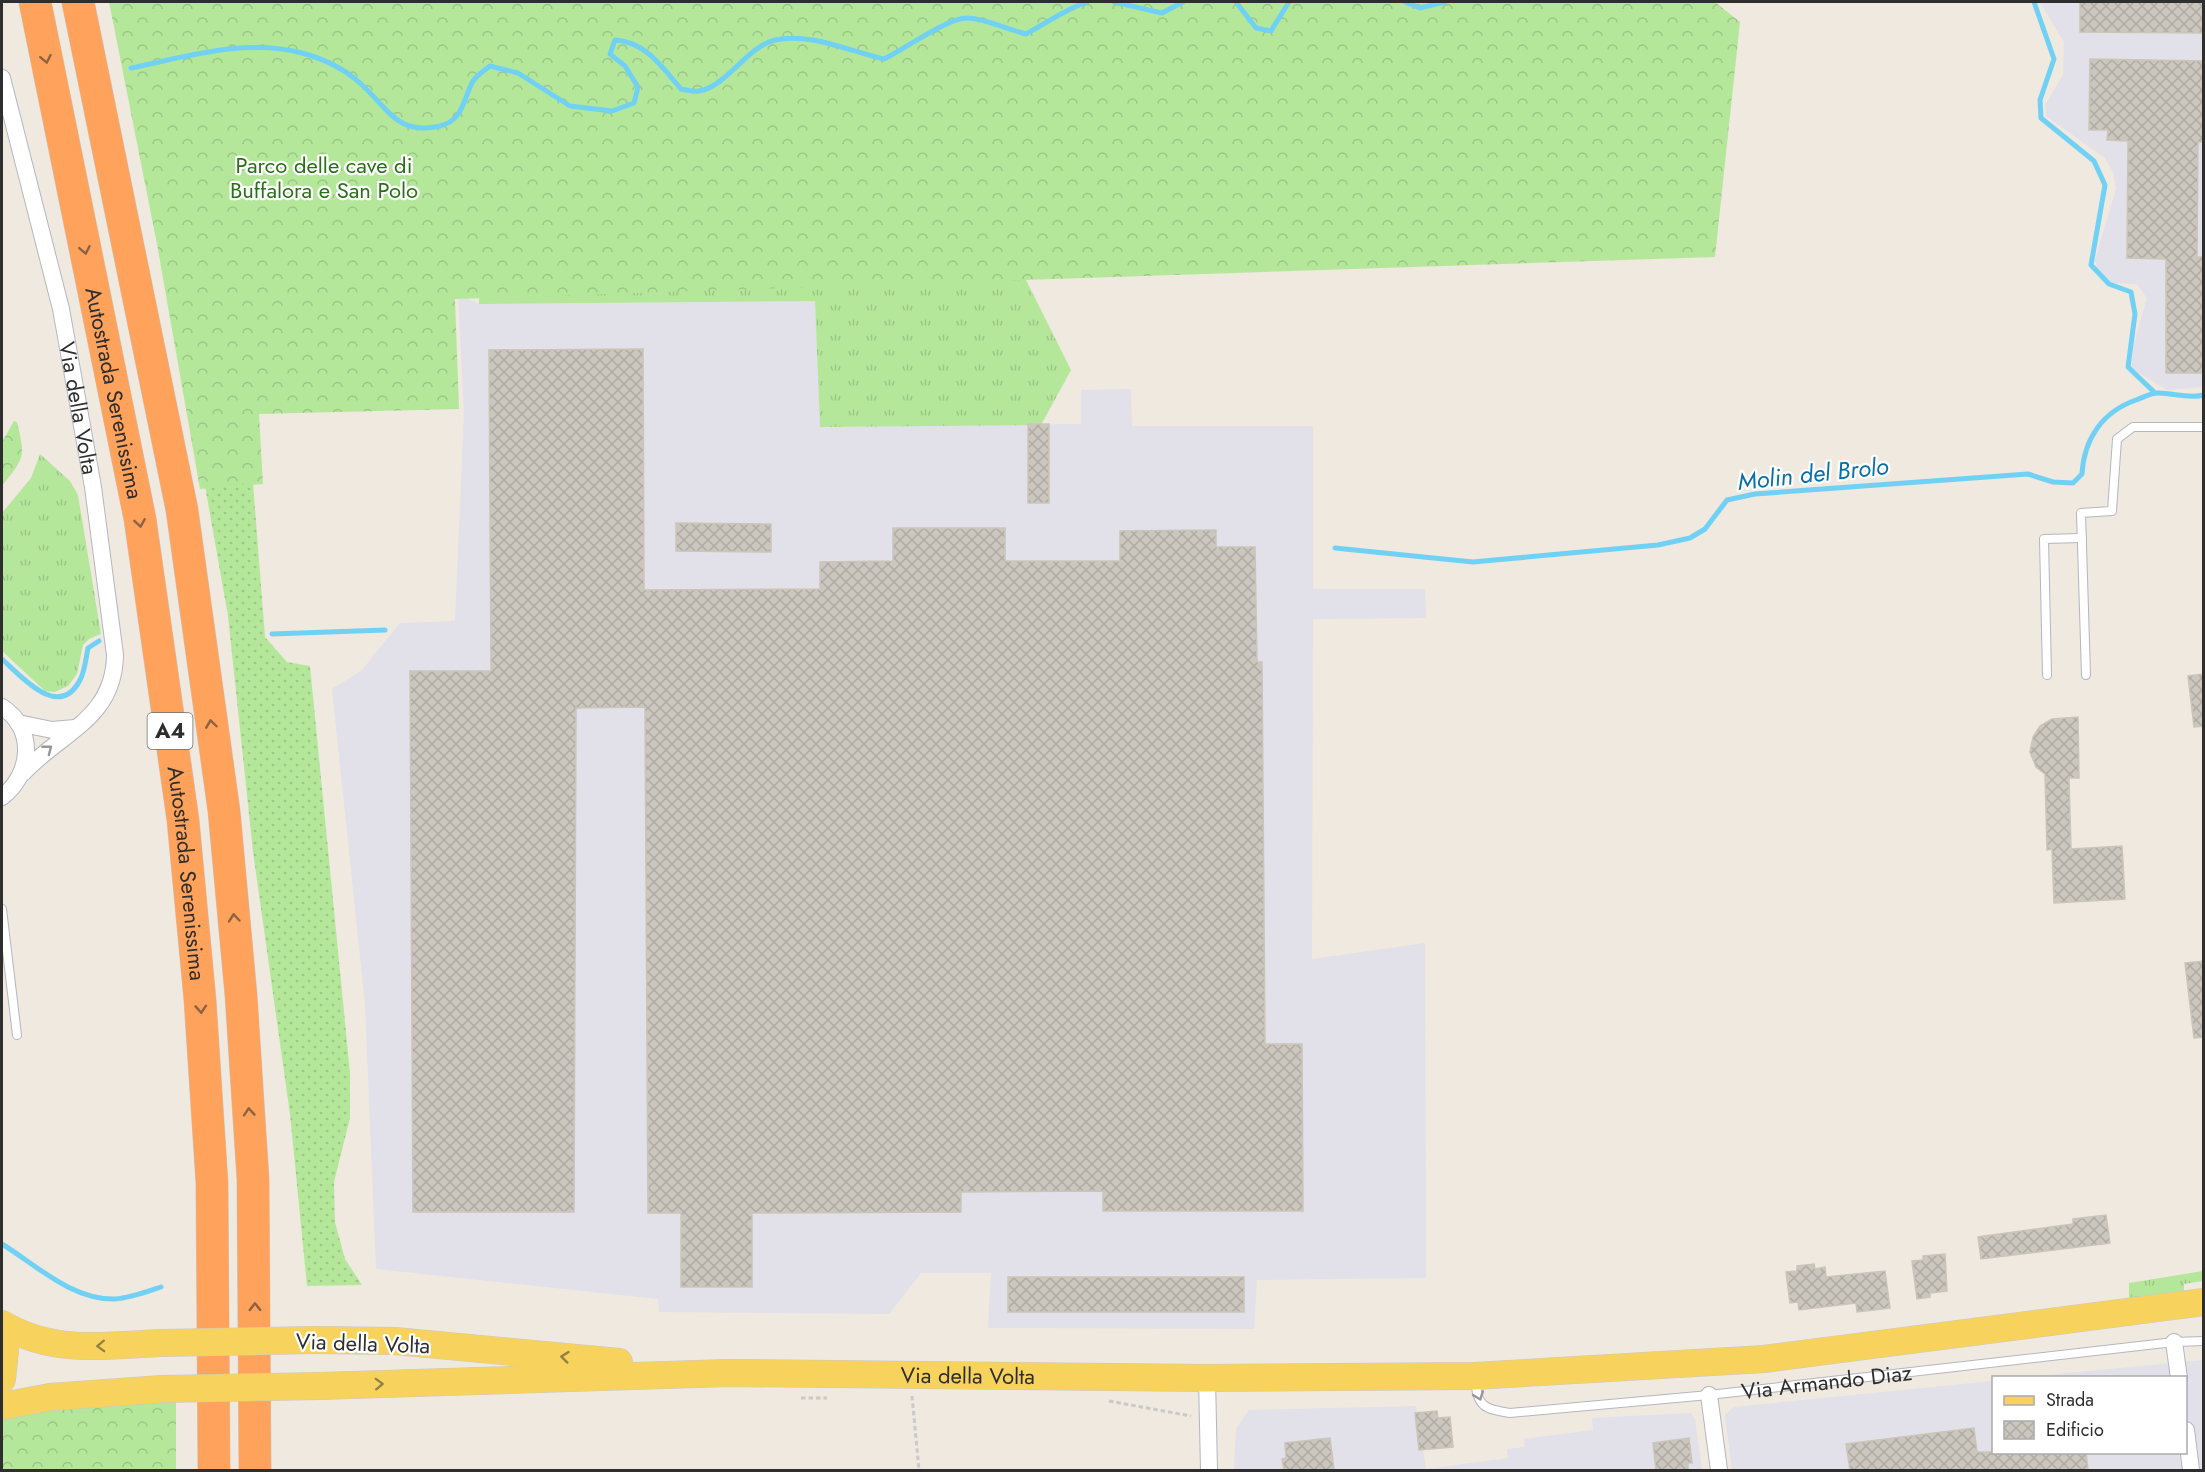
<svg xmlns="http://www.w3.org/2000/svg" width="2205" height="1472" viewBox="0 0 2205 1472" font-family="Jost,sans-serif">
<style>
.industrial{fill:#e2e0e8}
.grass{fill:url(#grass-tufts)}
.forest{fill:url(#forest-crowns)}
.garden{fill:url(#garden-dots)}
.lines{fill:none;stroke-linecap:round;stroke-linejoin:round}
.stream{stroke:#70d1f5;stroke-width:5}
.building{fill:url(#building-cross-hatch);stroke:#cbc5b9;stroke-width:1.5}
.lane-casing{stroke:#b4b6c1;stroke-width:10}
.street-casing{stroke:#b4b6c1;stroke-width:18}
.primary-casing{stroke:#c9c9c9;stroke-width:28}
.highway-casing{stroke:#c9c9c9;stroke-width:33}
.path{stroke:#c9c9c9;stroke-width:3;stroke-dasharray:4.5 3;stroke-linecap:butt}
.lane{stroke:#fff;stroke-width:8}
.street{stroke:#fff;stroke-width:16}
.primary{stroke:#f7d35d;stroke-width:27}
.highway{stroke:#ffa25b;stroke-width:32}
.primary-bridge-casing{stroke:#c9c9c9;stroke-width:28;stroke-linecap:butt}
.primary-bridge{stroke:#f7d35d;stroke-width:27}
.oneway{stroke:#8c6242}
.oneway2{stroke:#969696}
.oneway3{stroke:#928046}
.labels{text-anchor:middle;stroke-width:4.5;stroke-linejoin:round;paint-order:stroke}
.shield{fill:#fff;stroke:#6d6d6d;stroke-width:1.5}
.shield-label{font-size:21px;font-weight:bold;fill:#2e2e2e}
.park-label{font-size:22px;fill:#2a7018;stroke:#fff}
.street-label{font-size:22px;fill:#2e2e2e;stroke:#fff}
.water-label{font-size:24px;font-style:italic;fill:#0770a8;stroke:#fff}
</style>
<defs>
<pattern id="grass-tufts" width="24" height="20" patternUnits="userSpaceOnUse" patternTransform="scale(1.5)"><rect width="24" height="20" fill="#b5e79b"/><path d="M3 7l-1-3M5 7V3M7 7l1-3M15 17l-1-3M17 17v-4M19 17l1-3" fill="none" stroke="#9cc686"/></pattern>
<pattern id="forest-crowns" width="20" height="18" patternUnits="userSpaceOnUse" patternTransform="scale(1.5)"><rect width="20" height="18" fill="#b5e79b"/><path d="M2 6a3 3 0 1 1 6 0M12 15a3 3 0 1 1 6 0" fill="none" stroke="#9cc686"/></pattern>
<pattern id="garden-dots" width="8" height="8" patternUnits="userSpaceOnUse" patternTransform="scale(1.5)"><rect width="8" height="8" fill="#b5e79b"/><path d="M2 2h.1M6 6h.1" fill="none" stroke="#9cc686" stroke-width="1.8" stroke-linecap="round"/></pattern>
<pattern id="building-cross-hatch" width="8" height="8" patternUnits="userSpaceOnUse" patternTransform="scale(1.5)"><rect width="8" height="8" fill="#cbc7be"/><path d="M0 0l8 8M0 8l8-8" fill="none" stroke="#afaba4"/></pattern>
</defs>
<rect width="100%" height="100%" fill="#efe9e0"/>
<!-- industrial -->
<g class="industrial">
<polygon points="2040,2 2203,2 2203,387 2167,390 2131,368 2134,343 2147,298 2137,284 2113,283 2100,278 2095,260 2116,189 2113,172 2105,158 2046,116 2045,105 2063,75 2064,42"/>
<polygon points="458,294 479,304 815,301 820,427 1081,424 1081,390 1131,389 1132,426 1313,426 1313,589 1425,589 1426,618 1313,619 1312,959 1425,943 1426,1278 1257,1280 1254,1329 988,1328 991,1273 921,1273 889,1314 659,1312 658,1299 376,1269 365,1004 332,689 361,671 400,623 455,621 464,413"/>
<polygon points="2203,1360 2203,1470 1732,1470 1725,1415 1734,1407 1993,1381 1994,1452 2186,1452 2186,1378 2028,1377"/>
<polygon points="1416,1406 1426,1469 1508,1458 1507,1449 1525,1447 1524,1439 1593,1430 1592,1418 1691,1413 1695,1419 1702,1470 1234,1470 1236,1429 1249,1410"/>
</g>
<!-- grass -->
<g class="grass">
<polygon points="480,266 1020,268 1071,370 1041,425 820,427 815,301 479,304"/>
<polygon points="40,454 70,481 78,495 101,634 89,639 83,645 77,674 68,686 55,692 45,691 2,651 2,513 31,478"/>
<polygon points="2203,1271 2203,1281 2184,1284 2184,1291 2180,1296 2136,1302 2129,1297 2129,1283"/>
</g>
<!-- forest -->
<g class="forest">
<polygon points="109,2 1715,2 1740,22 1715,257 455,299 459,409 259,414 263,484 200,489 157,244"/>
<path d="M14,421L17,422C26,458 24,458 2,486V442Z"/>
<polygon points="176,1400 176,1470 2,1470 2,1417 30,1407"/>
</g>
<!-- garden -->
<polygon class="garden" points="253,483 265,637 287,662 310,666 350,1073 350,1118 334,1182 335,1222 345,1259 362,1285 307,1286 290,1114 253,852 228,616 205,486"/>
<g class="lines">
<!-- stream -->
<g class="stream">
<polyline points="1114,2 1162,13 1183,2"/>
<polyline points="1236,2 1256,28 1271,31 1289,2"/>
<polyline points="1405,2 1420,8 1445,2"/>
<polyline points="2034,2 2054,59 2040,100 2041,118 2094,161 2105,185 2091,265 2109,284 2131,292 2135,314 2128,367 2155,393"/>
<path d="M131,68C186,57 245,38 302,53C324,59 345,69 361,84C388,108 397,136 440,126C464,120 463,99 473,81C477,75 485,70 490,66L518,73L570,106L612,111L634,103L638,87L625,66L610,54L615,40C646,42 662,67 681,89C686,90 694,92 699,91C726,87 748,46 775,40C810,32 851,52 884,59C905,49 947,18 967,18C983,18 1009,30 1026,34C1047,23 1065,9 1087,2"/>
<path d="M1335,548L1473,562L1658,545L1690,538L1705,529L1727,500L1755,494L2028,474L2053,482L2073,483L2082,474C2084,439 2102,412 2136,400C2142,398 2150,393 2158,393C2174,393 2188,399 2204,395"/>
<polyline points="272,634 385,630"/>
<path d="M2,659C21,676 59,721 80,680C85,671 86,658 88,648L99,641"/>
<path d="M2,1244C36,1265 72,1300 115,1299C130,1298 146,1292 161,1287"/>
</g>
</g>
<!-- building -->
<g class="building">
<polygon points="2080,2 2204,2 2204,33 2080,32"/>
<polygon points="2090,59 2204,61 2204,142 2198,142 2197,257 2204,257 2204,373 2166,373 2166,259 2127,258 2128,141 2107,140 2108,130 2089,130"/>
<polygon points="643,349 644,590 820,589 820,562 893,561 893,528 1005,528 1005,561 1120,561 1120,531 1216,530 1216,547 1255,547 1257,662 1262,662 1265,1044 1302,1044 1303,1211 1103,1211 1103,1191 961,1192 961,1212 752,1213 752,1287 681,1287 681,1213 648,1213 645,707 576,708 574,1212 413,1212 410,671 491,671 489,350"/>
<rect x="1028" y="424" width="21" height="79"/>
<polygon points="676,523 771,524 771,552 676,551"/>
<polygon points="2204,674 2204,726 2194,727 2188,676"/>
<polygon points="2078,717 2079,778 2069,778 2071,849 2122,846 2125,899 2054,903 2052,849 2047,850 2045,774 2036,767 2030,752 2033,737 2040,726 2052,719"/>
<polygon points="2204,961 2204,1037 2194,1038 2185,963"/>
<polygon points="2106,1215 2110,1243 1981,1259 1978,1237 2073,1224 2073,1219"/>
<polygon points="1945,1254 1947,1291 1930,1293 1930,1297 1917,1299 1912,1261 1923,1260 1923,1256"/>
<polygon points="1814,1264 1815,1269 1825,1267 1826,1277 1885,1271 1890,1308 1857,1312 1856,1303 1799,1310 1798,1302 1790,1303 1786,1272 1797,1271 1797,1266"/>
<rect x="1008" y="1277" width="236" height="35"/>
<polygon points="1437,1411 1438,1418 1450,1417 1453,1447 1419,1450 1415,1413"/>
<polygon points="1974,1428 1977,1452 2086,1452 2088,1470 1850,1470 1846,1444"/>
<polygon points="1330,1438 1334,1470 1284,1470 1282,1459 1286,1458 1285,1443"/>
<polygon points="1689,1438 1692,1463 1688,1463 1688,1470 1656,1470 1653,1443"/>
</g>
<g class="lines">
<defs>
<g id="lane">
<polyline points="2047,675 2044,539 2082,538"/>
<polyline points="2086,675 2081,513 2112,511 2117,439 2133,427 2204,427"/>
<polyline points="2,909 17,1035"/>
<path id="s1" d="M1475,1378C1477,1406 1483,1409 1510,1413L1709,1395L2174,1342L2204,1341"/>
</g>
<g id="street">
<path id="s2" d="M2,78L61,309L93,487L115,655C114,719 61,732 23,773"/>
<path d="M2,707C36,729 32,774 2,797"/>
<polyline points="18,723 52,730 75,728"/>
<polyline points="2174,1342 2179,1378"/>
<polyline points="1207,1378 1209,1470"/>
<polyline points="1709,1395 1719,1470"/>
<polyline points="2186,1430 2191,1470"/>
</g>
<g id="primary">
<path d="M2,1324C53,1354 103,1346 160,1343"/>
<polyline points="2,1334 5,1351 2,1379"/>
<polyline points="314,1340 395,1341 619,1362"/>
<path id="s3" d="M320,1386L728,1373L1207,1378L1474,1376L1764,1359L2204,1302"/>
<polyline points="2,1406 50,1397 162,1389"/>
</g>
<g id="highway">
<path id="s4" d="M35,2L140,519L183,820L200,1000L212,1183L214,1470"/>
<polyline points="78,2 182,510 224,811 241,995 253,1179 255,1470"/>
</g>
</defs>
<!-- lane casing -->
<use href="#lane" class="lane-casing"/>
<!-- street casing -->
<use href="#street" class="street-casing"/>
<!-- primary casing -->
<use href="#primary" class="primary-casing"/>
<!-- highway casing -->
<use href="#highway" class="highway-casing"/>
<!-- path -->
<g class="path">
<polyline points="912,1396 919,1470"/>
<polyline points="801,1398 827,1398"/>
<polyline points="1109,1401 1191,1416"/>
</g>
<!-- lane -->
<use href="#lane" class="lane"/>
<!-- street -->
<use href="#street" class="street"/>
<!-- primary -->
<use href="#primary" class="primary"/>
<!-- highway -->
<use href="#highway" class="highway"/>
<defs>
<g id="primary-bridge">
<polyline points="160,1343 314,1340"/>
<polyline points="162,1389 320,1386"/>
</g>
</defs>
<!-- primary-bridge casing -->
<use href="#primary-bridge" class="primary-bridge-casing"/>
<!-- primary-bridge -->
<use href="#primary-bridge" class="primary-bridge"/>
</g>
<!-- one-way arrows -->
<defs><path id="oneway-chevron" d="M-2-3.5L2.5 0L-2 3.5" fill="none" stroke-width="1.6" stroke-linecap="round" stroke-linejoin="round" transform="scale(1.5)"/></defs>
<g class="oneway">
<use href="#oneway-chevron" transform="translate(46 59) rotate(79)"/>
<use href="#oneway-chevron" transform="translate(85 250) rotate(79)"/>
<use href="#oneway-chevron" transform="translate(140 523) rotate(81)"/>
<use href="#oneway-chevron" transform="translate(211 724) rotate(-98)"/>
<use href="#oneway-chevron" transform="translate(234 918) rotate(-95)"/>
<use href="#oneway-chevron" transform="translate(201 1009) rotate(86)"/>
<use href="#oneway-chevron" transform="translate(249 1112) rotate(-94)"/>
<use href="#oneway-chevron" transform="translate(255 1307) rotate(-91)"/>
</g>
<g class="oneway2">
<use href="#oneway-chevron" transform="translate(48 749) rotate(-38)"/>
<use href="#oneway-chevron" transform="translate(1479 1396) rotate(69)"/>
</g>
<g class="oneway3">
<use href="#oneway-chevron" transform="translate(101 1346) rotate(178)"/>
<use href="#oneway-chevron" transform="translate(565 1357) rotate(-174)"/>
<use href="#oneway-chevron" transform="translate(379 1384) rotate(-2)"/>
</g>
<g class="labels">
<!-- shield labels -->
<rect class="shield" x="147.5" y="713" width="45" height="36" rx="4.5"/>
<g class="shield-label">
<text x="170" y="738">A4</text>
</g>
<!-- park labels -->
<g class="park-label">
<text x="324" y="173">Parco delle cave di<tspan x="324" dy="25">Buffalora e San Polo</tspan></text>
</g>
<!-- street labels -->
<g class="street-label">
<text dy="8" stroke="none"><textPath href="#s4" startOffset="399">Autostrada Serenissima</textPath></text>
<text dy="8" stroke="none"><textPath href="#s2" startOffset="339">Via della Volta</textPath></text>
<text dy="8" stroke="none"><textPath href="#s4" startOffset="885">Autostrada Serenissima</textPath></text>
<text transform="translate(363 1343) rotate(2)" y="8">Via della Volta</text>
<text dy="8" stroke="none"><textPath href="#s3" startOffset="648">Via della Volta</textPath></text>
<text dy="8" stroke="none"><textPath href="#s1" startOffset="375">Via Armando Diaz</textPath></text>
</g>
<!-- water labels -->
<g class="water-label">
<text transform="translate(1813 474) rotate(-6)" y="8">Molin del Brolo</text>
</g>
</g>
<!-- border -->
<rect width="2205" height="1472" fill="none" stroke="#2e2e2e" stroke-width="6"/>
<!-- legend -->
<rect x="1992" y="1376" width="195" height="78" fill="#ffffff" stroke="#ababab" stroke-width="1.5"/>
<rect x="2004" y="1396" width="30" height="9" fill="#f7d35d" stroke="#ababab" stroke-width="1.5"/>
<text x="2046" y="1406" font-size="18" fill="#2e2e2e">Strada</text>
<rect x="2004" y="1421" width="30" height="18" fill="url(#building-cross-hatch)" stroke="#ababab" stroke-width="1.5"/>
<text x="2046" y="1436" font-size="18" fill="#2e2e2e">Edificio</text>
</svg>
